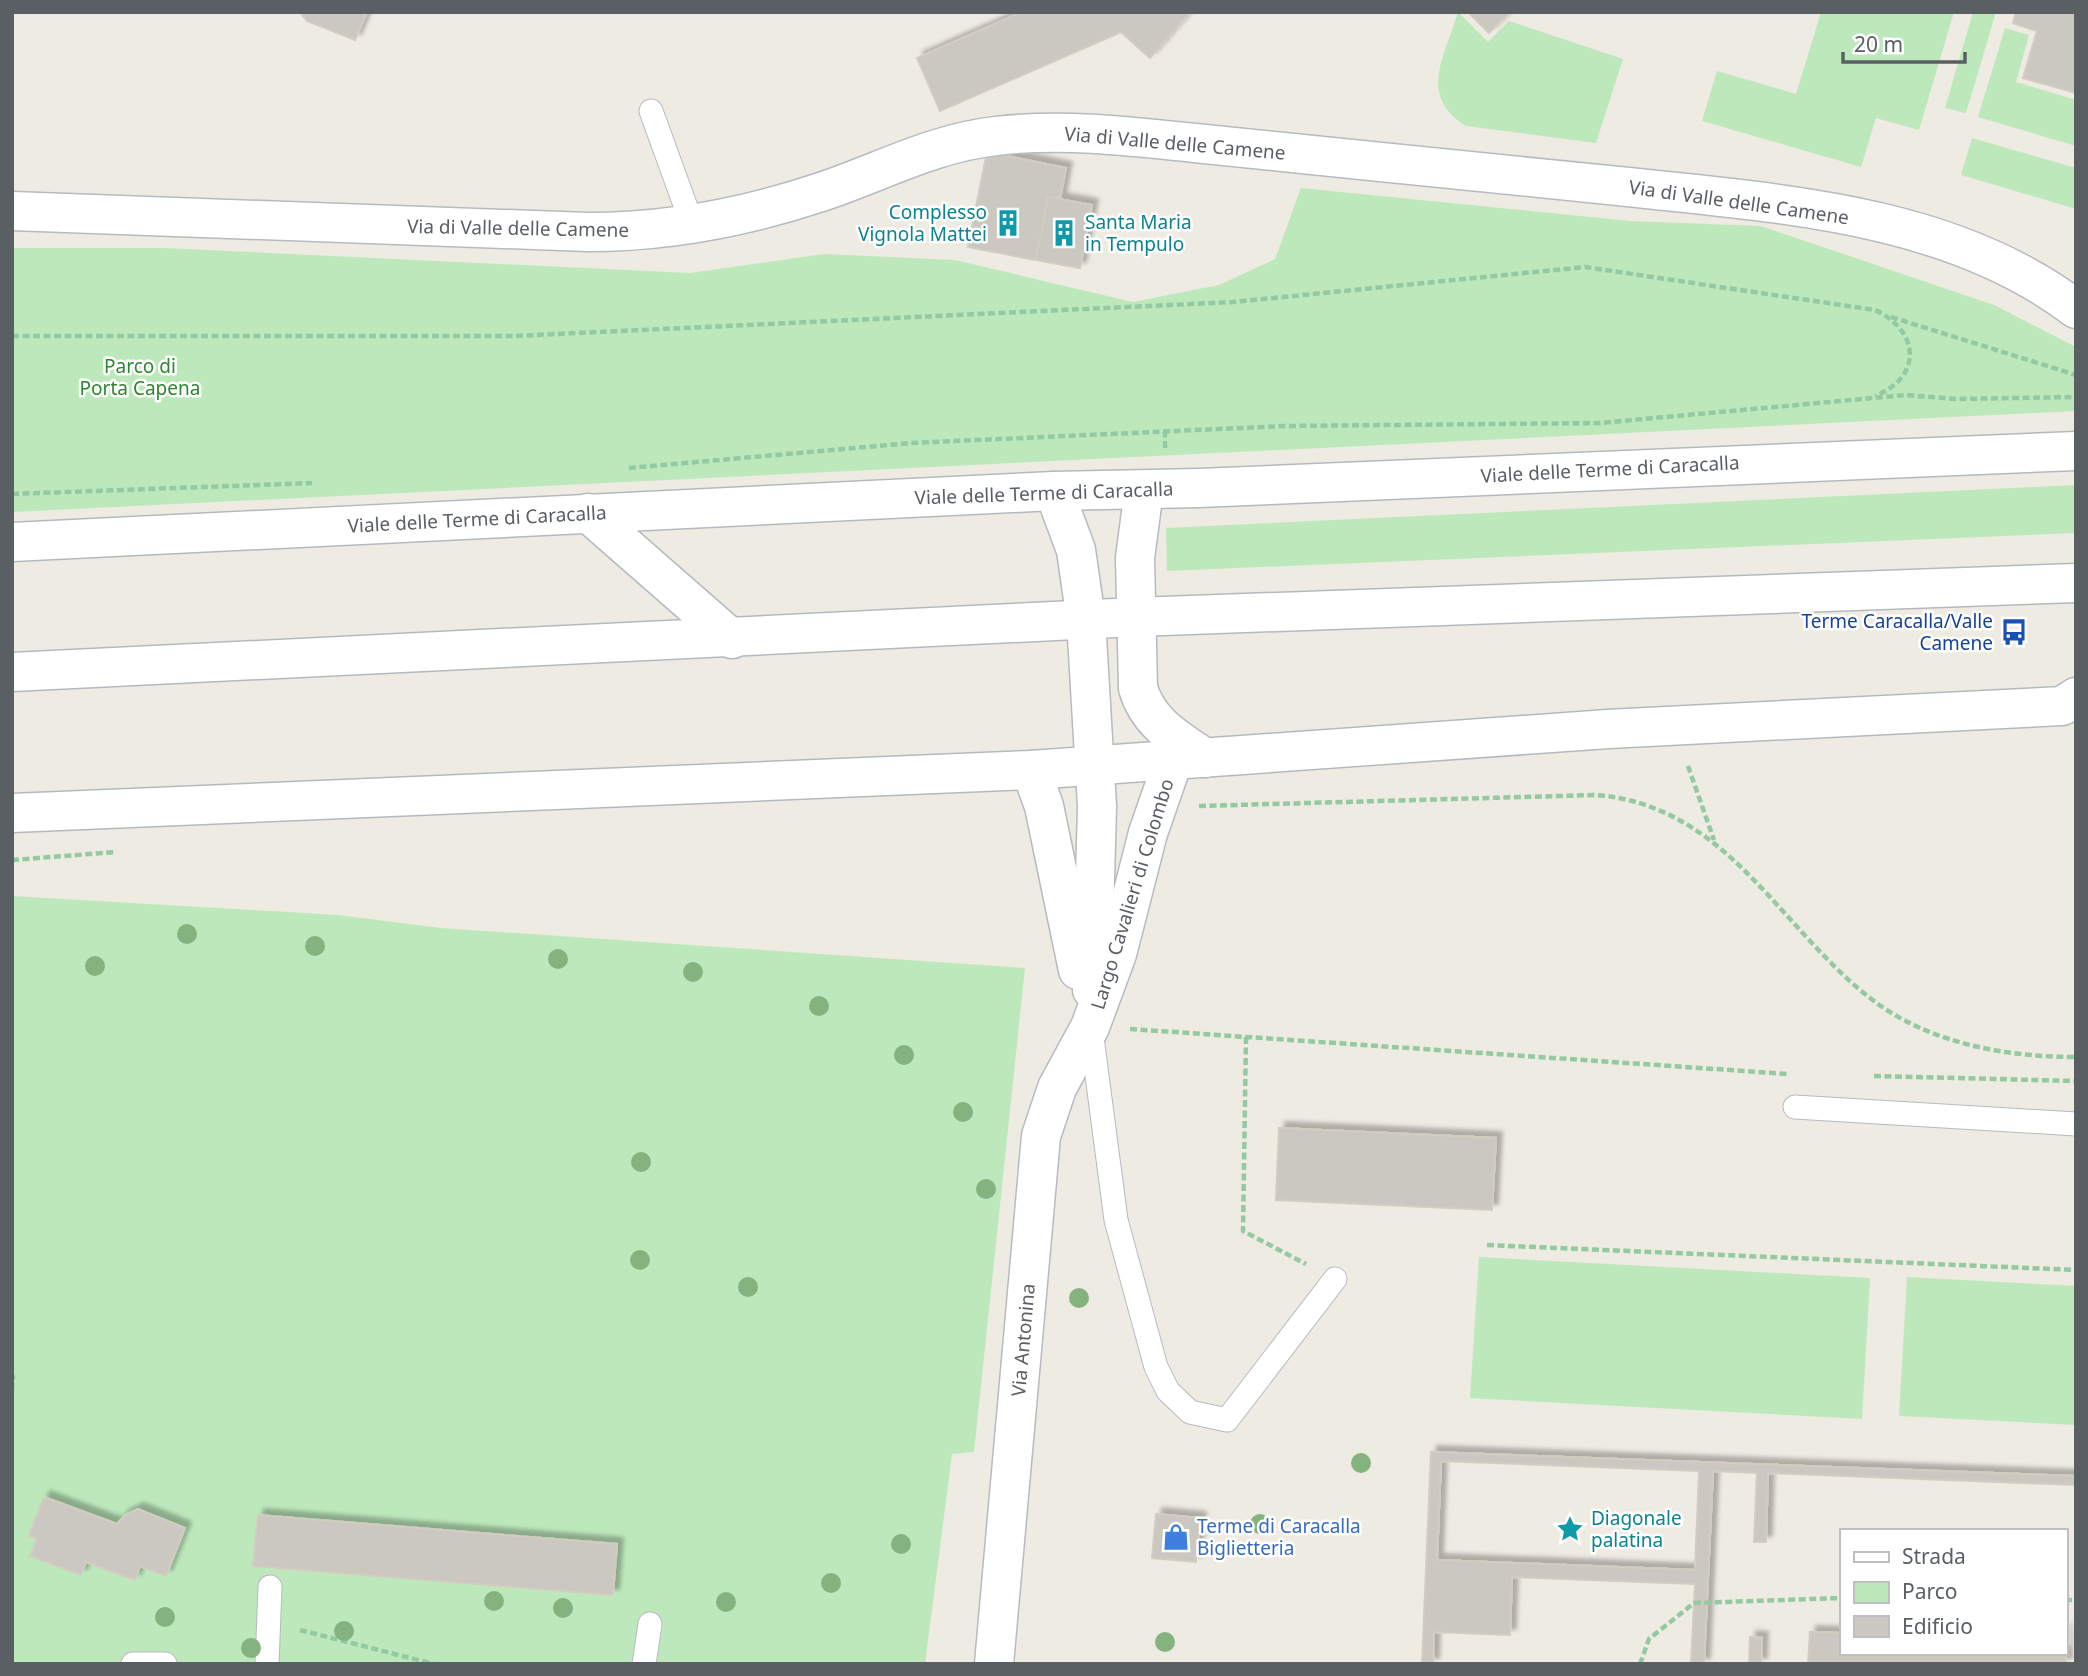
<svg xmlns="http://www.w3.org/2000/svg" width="2088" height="1676" viewBox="0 0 2088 1676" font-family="'Noto Sans',sans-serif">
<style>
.green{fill:#bde8bc}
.building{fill:#cbc8c1;stroke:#d3ccc0;stroke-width:2;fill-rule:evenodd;filter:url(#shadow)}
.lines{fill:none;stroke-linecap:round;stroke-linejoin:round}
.service-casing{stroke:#b7babf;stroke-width:25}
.minor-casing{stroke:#b7babf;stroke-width:41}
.secondary-casing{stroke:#b5b9bf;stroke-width:41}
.path{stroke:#94c9a2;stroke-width:4.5;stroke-dasharray:7 3.5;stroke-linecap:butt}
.service{stroke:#fff;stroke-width:23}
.minor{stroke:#fff;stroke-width:38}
.secondary{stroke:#fff;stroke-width:38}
.tree{fill:#85b380}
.labels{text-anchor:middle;stroke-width:5;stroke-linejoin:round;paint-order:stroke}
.street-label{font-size:19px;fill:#5a5f64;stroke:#fff}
.culture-label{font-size:19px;fill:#0d838f;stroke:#fff;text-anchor:start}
.park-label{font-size:19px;fill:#2f8630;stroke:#fff}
.transit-label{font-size:19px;fill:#164399;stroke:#fff;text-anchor:end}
.shop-label{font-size:19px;fill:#366cbe;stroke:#fff;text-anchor:start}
</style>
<defs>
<filter id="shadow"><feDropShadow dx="6" dy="-6" stdDeviation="2" flood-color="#0004"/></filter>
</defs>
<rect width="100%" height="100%" fill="#eeebe2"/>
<!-- green -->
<g class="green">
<path d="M1458,12L1488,42L1509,21L1623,59L1596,143L1466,126C1417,95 1445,57 1458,12Z"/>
<polygon points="1821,12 1954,12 1919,130 1876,118 1861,167 1702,121 1717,71 1796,94"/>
<polygon points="1973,12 1996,12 1966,113 1945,108"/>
<polygon points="2005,28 2029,35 2016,82 2076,100 2076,146 1978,117"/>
<polygon points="1972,138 2076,168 2076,209 1961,175"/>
<polygon points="1301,188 1630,221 1761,226 1994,305 2076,347 2076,411 12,512 12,248 164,248 690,273 824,254 955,260 1133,302 1219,285 1275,259"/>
<polygon points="2076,485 2076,533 1167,571 1166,528"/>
<polygon points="12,896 338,915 441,928 1025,968 974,1452 952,1454 925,1664 12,1664"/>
<polygon points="1479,1257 1870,1278 1862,1419 1470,1398"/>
<polygon points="1907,1277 2076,1286 2076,1425 1899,1416"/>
</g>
<!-- building -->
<g class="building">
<polygon points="300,12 367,12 355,40 307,21"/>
<polygon points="1022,12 1190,12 1150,58 1121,32 940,111 917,58"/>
<polygon points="1468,12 1510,12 1489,33"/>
<polygon points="2016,12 2076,12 2076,93 2023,78 2037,31 2013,23"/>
<polygon points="987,152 1066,168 1060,199 1048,197 1036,260 968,247"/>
<polygon points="1048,197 1092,205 1080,268 1036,260"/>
<polygon points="1279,1128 1496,1138 1492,1210 1276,1200"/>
<path d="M1431,1452L2076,1476V1485L1768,1473L1766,1542H1754L1757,1473L1713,1471L1704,1664H1691L1695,1584L1512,1577L1510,1635L1434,1632L1433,1664H1422ZM1441,1461L1699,1471L1695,1570L1437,1560Z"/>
<polygon points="44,1497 117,1524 125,1515 138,1509 185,1528 166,1576 140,1566 135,1580 86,1562 81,1575 30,1556 37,1539 29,1536"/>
<polygon points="1156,1514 1200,1518 1196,1562 1152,1558"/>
<polygon points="258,1515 617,1544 613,1595 253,1566"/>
<polygon points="2065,1629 2066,1664 1808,1664 1810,1632 1841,1633 1841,1653 2065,1653"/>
<polygon points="1750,1637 1762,1638 1761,1664 1749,1664"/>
</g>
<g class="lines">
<defs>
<g id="service">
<polyline points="651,111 692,224"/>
<polyline points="1091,1030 1116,1220 1156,1367 1168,1391 1190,1412 1227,1420 1335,1279"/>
<polyline points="1795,1107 2076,1124"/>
<polyline points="133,1664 165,1664"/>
<polyline points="267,1664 270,1587"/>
<polyline points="644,1664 650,1624"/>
</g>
<g id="minor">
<path d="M12,211L588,232C668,232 746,217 821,192C881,172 933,143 996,136C1062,128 1130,136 1195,143C1254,149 1312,155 1371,161C1460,170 1549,179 1638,188C1786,204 1953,215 2076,309"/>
<path d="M1144,490L1135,558L1138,688C1148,723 1176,738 1205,758"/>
<polyline points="1054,491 1076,550 1086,620 1097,806 1092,990"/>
<polyline points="1031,770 1044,806 1078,970"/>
<polyline points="994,1664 1041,1136 1057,1088 1090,1027 1117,954 1148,833 1173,761"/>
</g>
<g id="secondary">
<polyline points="588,513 732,639"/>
<polyline points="12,542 1054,491 1199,488 2076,451"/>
<polyline points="12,672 1136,617 2076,583"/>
<polyline points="12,813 1031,770 1608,729 2062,706 2076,697"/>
</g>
</defs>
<!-- service casing -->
<use href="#service" class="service-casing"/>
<!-- minor casing -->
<use href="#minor" class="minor-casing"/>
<!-- secondary casing -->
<use href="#secondary" class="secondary-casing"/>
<!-- path -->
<g class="path">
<polyline points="1891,317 2076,375"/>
<path d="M12,336H514L1233,302L1585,267L1875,310C1920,331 1923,377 1875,396"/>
<polyline points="1165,448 1165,432"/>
<polyline points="629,468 911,443 1285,426 1600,423 1906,395 1956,399 2076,397"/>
<polyline points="12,494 312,483"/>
<polyline points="1688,766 1714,840"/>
<path d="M1199,806L1596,795C1726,805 1778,926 1870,998C1927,1043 2005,1057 2076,1057"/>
<polyline points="12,860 116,852"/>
<polyline points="1130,1029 1788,1074"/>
<polyline points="1246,1037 1243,1231 1306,1264"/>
<polyline points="1874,1076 2076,1081"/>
<polyline points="1487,1245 2076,1270"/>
<polyline points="12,1390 13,1375"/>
<polyline points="2065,1600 2076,1600"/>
<polyline points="300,1630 434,1664"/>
<polyline points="1640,1664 1649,1639 1694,1603 1841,1598"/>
</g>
<!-- service -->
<use href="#service" class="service"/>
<!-- minor -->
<use href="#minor" class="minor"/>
<!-- secondary -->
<use href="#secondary" class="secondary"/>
</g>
<!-- trees -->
<g class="tree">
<circle cx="187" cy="934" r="10"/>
<circle cx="315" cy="946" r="10"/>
<circle cx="558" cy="959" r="10"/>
<circle cx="95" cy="966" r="10"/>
<circle cx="693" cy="972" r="10"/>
<circle cx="819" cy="1006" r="10"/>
<circle cx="904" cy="1055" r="10"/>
<circle cx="963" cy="1112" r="10"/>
<circle cx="641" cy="1162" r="10"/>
<circle cx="986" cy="1189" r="10"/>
<circle cx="640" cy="1260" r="10"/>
<circle cx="748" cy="1287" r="10"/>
<circle cx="1079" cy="1298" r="10"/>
<circle cx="1361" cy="1463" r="10"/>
<circle cx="1260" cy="1524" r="10"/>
<circle cx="901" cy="1544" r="10"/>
<circle cx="831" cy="1583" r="10"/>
<circle cx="494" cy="1601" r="10"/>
<circle cx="726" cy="1602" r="10"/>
<circle cx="563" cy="1608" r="10"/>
<circle cx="165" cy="1617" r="10"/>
<circle cx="344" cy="1631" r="10"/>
<circle cx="1165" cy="1642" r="10"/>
<circle cx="251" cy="1648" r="10"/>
</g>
<!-- icons -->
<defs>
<symbol id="building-bare" viewBox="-9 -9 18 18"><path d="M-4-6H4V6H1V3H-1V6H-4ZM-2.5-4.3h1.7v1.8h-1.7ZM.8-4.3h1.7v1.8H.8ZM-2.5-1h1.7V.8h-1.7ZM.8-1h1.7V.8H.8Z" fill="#0f9aa8" stroke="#fff" stroke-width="2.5" paint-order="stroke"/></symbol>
<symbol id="bus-bare" viewBox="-9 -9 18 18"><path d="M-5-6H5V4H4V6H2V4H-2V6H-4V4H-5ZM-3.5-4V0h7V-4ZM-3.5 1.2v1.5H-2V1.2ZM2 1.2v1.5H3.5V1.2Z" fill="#1a4fb4" stroke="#fff" stroke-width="2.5" paint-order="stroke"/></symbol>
<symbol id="sight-bare" viewBox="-9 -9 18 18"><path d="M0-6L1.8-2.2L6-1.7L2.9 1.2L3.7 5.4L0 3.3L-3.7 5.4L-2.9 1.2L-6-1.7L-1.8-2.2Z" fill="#0f9aa8" stroke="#fff" stroke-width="2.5" paint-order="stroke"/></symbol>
<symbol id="shop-bare" viewBox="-9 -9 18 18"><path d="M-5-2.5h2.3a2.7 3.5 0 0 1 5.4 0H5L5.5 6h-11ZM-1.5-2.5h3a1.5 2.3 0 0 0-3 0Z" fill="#3f7fe0" stroke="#fff" stroke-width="2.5" paint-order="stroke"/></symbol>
</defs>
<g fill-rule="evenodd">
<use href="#building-bare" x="989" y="204" width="38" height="38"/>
<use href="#building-bare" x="1045" y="214" width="38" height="38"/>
<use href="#bus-bare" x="1995" y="613" width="38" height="38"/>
<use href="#sight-bare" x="1551" y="1510" width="38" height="38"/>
<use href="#shop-bare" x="1157" y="1518" width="38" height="38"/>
</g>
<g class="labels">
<!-- street labels -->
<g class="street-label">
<text transform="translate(1175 143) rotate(5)" y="7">Via di Valle delle Camene</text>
<text transform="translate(1739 202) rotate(8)" y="7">Via di Valle delle Camene</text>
<text transform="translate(518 228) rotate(1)" y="7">Via di Valle delle Camene</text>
<text transform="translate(1610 469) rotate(-3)" y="7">Viale delle Terme di Caracalla</text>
<text transform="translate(1044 493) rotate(-2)" y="7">Viale delle Terme di Caracalla</text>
<text transform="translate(477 519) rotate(-3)" y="7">Viale delle Terme di Caracalla</text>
<text transform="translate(1132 894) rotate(-73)" y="7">Largo Cavalieri di Colombo</text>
<text transform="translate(1023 1340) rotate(-85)" y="7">Via Antonina</text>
</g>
<!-- culture labels -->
<g class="culture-label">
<text x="987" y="219" text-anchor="end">Complesso<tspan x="987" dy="22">Vignola Mattei</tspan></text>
<text x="1085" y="229">Santa Maria<tspan x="1085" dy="22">in Tempulo</tspan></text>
<text x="1591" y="1525">Diagonale<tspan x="1591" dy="22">palatina</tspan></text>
</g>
<!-- park labels -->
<g class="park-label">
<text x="140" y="373">Parco di<tspan x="140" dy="22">Porta Capena</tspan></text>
</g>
<!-- transit labels -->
<g class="transit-label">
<text x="1993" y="628">Terme Caracalla/Valle<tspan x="1993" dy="22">Camene</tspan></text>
</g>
<!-- shop labels -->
<g class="shop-label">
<text x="1197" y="1533">Terme di Caracalla<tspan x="1197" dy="22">Biglietteria</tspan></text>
</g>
</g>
<!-- border -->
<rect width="2088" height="1676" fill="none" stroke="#5a5f64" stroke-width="28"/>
<!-- legend -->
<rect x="1840" y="1529" width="228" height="126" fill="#ffffff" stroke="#bdbfc1" stroke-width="2"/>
<rect x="1854" y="1552" width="35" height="10" fill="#ffffff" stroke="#bdbfc1" stroke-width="2"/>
<text x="1902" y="1564" font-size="21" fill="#5a5f64">Strada</text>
<rect x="1854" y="1582" width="35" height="21" fill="#bde8bc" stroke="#bdbfc1" stroke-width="2"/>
<text x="1902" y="1599" font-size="21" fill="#5a5f64">Parco</text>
<rect x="1854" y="1616" width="35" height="21" fill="#cbc8c1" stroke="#bdbfc1" stroke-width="2"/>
<text x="1902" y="1634" font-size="21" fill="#5a5f64">Edificio</text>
<!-- scale -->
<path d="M1843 52v10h122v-10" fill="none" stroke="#5a5f64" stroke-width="3.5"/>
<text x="1854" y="52" font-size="21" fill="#5a5f64" stroke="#ffffff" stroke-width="5" paint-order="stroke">20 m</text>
</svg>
